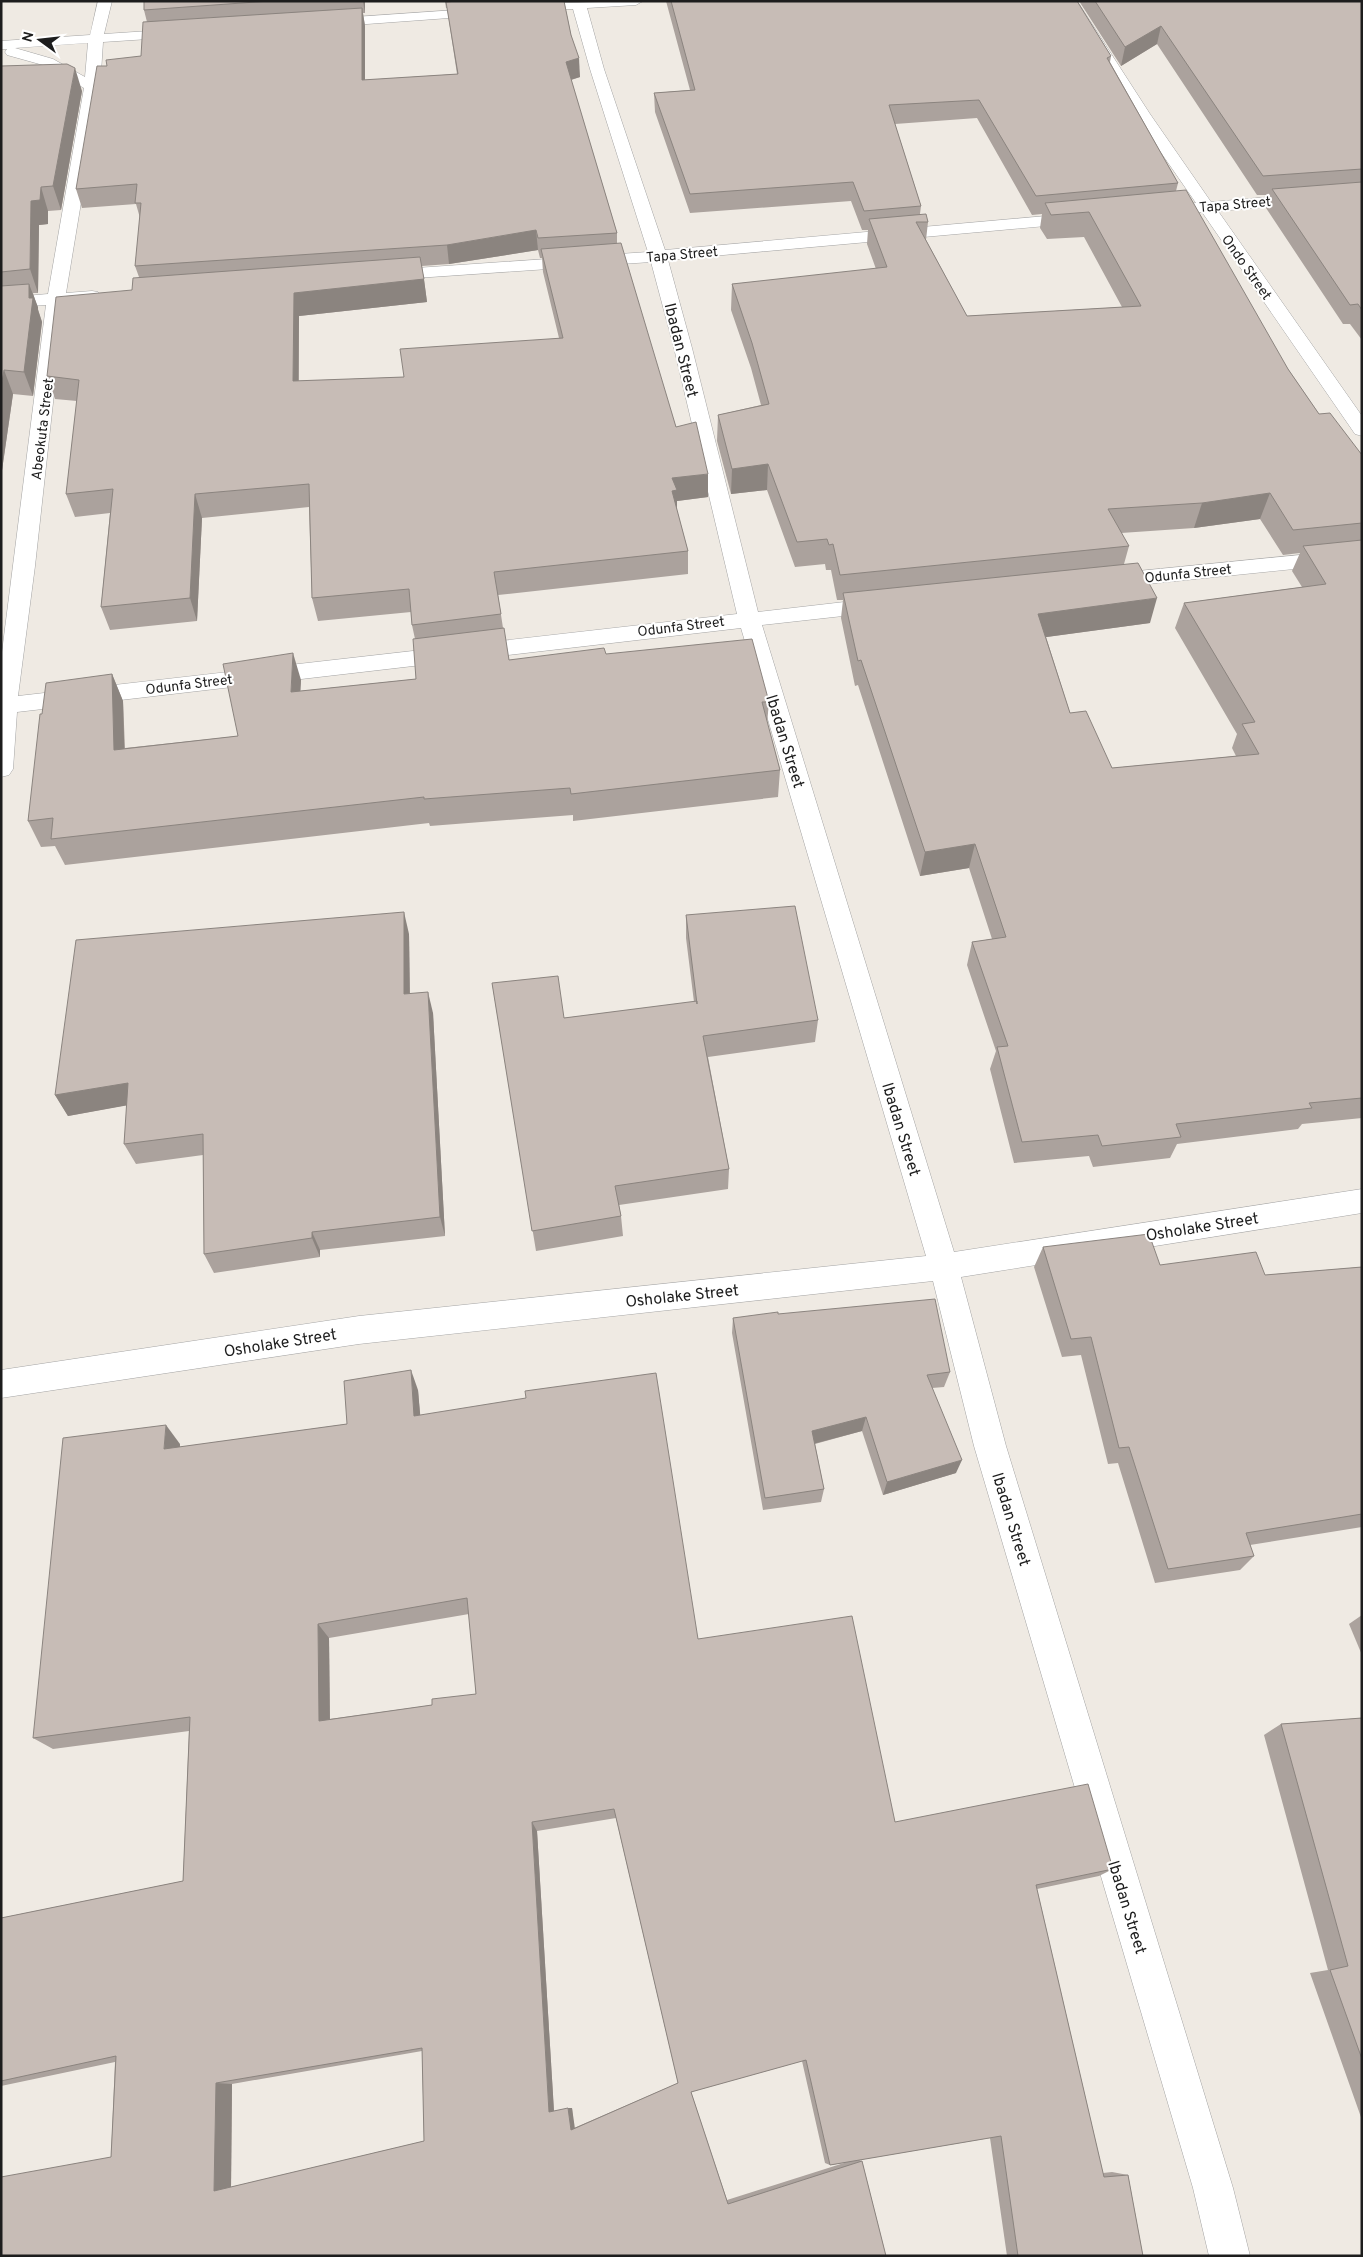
<svg xmlns="http://www.w3.org/2000/svg" width="1363" height="2257" viewBox="0 0 1363 2257" font-family="Overpass,sans-serif">
<style>
.lines{fill:none;stroke-linecap:round;stroke-linejoin:round}
.minor-casing{stroke:#a4a4a4;stroke-width:1}
.minor{fill:#fff;fill-rule:evenodd}
.wall{fill:#aba29d;fill-rule:evenodd}
.shaded-wall{fill:#8b847f}
.building{fill:#c7bcb6;stroke:#8b847f;fill-rule:evenodd}
.labels{text-anchor:middle;stroke-width:4;stroke-linejoin:round;paint-order:stroke}
.far-street-label{font-size:14px;fill:#1d1d1d;stroke:#fff}
.street-label{font-size:16px;fill:#1d1d1d;stroke:#fff}
</style>
<rect width="100%" height="100%" fill="#efeae3"/>
<g class="lines">
<defs>
<g id="minor">
<path d="M98,1H112L104,34L179,29L186,33L179,37L103,42L100,88L66,293L92,291L98,292L101,296L98,300L64,303L35,566L18,696L737,614L674,348L651,262L387,280L381,279L378,275L381,271L387,270L648,252L590,69L573,9H556L554,6L556,3L643,1L636,5L587,8L604,69L665,250L1079,213L1085,214L1087,218L1085,222L1079,223L668,260L692,348L758,612L879,598L887,600L890,605L887,610L879,612L762,625L954,1252L1362,1189V1213L961,1277L1006,1446L1233,2188L1250,2256H1209L1193,2188L974,1446L933,1281L359,1344L1,1398V1370L359,1316L926,1256L741,628L17,712L13,769L9,775L1,777V660L46,305L1,308V298L48,294L84,88L43,65L7,55L5,52L7,49H1V41L90,35ZM88,43L85,77L53,59L15,48Z"/>
<polygon points="1063,1 1077,1 1150,114 1211,202 1362,189 1362,199 1218,211 1362,416 1362,436 1355,434 1202,212 1159,216 1153,215 1151,211 1153,207 1159,206 1196,203 1135,115"/>
<polygon points="485,8 490,9 492,12 490,15 326,27 319,23 326,19"/>
<polygon points="1362,549 1362,562 1108,588 1101,586 1098,581 1101,576 1108,574"/>
</g>
</defs>
<!-- minor casing -->
<use href="#minor" class="minor-casing"/>
<!-- minor -->
<use href="#minor" class="minor"/>
</g>
<!-- wall -->
<g class="wall">
<path d="M144,1H365V13H363L365,26V80L457,74L447,8H446L445,1H564L580,77L571,80L617,233V244L676,427L708,497L677,501V510L688,551V574L498,595L503,628L509,660L606,654L769,702L767,724L780,770L778,797L573,821V815L430,826L429,823L65,865L55,846L41,847L28,821L42,714L112,674L123,701L125,748L238,736L301,680L300,691L416,679L415,639L412,625L411,612L318,621L312,598L309,507L202,518L197,621L110,630L101,607L110,513L75,517L66,494L77,401L55,399L47,376L132,290L139,277L135,266L140,218L136,204L82,208L76,189L107,66L141,56L147,22L144,10ZM538,250L540,258H542L543,272L559,338L404,377L299,381V316L427,302L422,266L449,264Z"/>
<path d="M666,1H1077L1111,56L1110,62L1178,183L1176,191L1288,369L1319,414L1362,455V1118L1302,1124L1298,1129L1177,1144L1170,1158L1093,1167L1089,1156L1014,1163L990,1069L996,1051L967,965L972,942L992,939L969,868L920,876L858,685L855,686L841,618L843,600H837L831,570H826L825,564L795,567L767,490L731,494L717,441L718,415L761,405L751,368L731,310L732,284L876,269L867,244L868,230H862L851,201L690,213L655,112L654,93L690,90ZM977,118L1032,215L1042,214L1040,228L1047,239L1084,237L1122,307L967,316L926,240L928,222L920,214L921,206L895,124ZM1260,519L1283,555L1300,553L1292,571L1302,587L1184,603L1175,628L1237,734L1232,748L1236,756L1112,768L1070,713L1046,637L1150,623L1124,564L1129,546L1121,533L1194,528Z"/>
<polygon points="1079,1 1362,1 1362,340 1350,324 1343,324 1266,208 1270,195 1257,195 1157,44 1121,66"/>
<polygon points="1,66 82,91 61,210 48,211 48,224 39,225 38,293 33,293 42,322 33,396 13,394 1,477"/>
<polygon points="686,915 818,1020 815,1042 708,1057 729,1169 728,1189 619,1205 621,1216 623,1236 536,1251 492,983 564,1018 694,1002 686,938"/>
<polygon points="409,934 410,994 433,1013 445,1236 320,1250 320,1257 214,1273 204,1254 203,1155 136,1164 124,1144 127,1105 68,1116 55,1095"/>
<polygon points="1043,1247 1160,1265 1265,1275 1362,1267 1362,1527 1250,1545 1254,1556 1240,1570 1155,1583 1118,1463 1108,1464 1081,1355 1062,1357 1034,1267"/>
<polygon points="778,1314 950,1372 944,1387 932,1388 956,1473 883,1495 862,1431 815,1444 824,1489 821,1502 763,1510 732,1333 733,1318"/>
<path d="M418,1390L420,1415L698,1639L895,1822L1113,1869L1099,1876L1037,1889L1103,2173L1112,2172L1128,2175L1143,2256H1007L990,2138L859,2160L862,2161L886,2256H1L111,2157L115,2062L1,2086V1918L183,1881L189,1731L53,1749L33,1738L180,1444V1447L347,1424ZM469,1614L476,1694L432,1705L330,1719L329,1638ZM616,1818L678,2083L574,2128L572,2108L554,2111L537,1831ZM422,2051L424,2141L231,2187L232,2084ZM802,2061L825,2163L830,2165L844,2163L727,2200L691,2092Z"/>
<polygon points="1362,1615 1362,1655 1349,1624"/>
<polygon points="1362,1718 1362,2120 1310,1973 1328,1970 1264,1735 1281,1724"/>
</g>
<!-- shaded-wall -->
<g class="shaded-wall">
<polygon points="363,1 365,1 365,13"/>
<polygon points="362,8 365,26 365,99 362,80"/>
<polygon points="1161,26 1157,44 1121,66 1125,47"/>
<polygon points="579,58 580,77 567,81 566,62"/>
<polygon points="75,68 82,91 61,210 53,186"/>
<polygon points="41,187 48,211 48,224 39,225 38,293 30,269 31,201"/>
<polygon points="536,230 538,250 449,264 447,245"/>
<polygon points="424,279 427,302 299,316 298,404 293,381 294,293"/>
<polygon points="29,284 38,307 38,310 42,322 33,396 24,372 29,298"/>
<polygon points="4,370 13,394 1,477 1,388"/>
<polygon points="768,464 767,490 731,494 732,469"/>
<polygon points="708,474 708,497 677,501 677,513 672,514 672,478"/>
<polygon points="1270,493 1260,519 1194,528 1202,503"/>
<polygon points="195,494 202,518 197,621 190,598"/>
<polygon points="1157,598 1150,623 1032,639 1038,614"/>
<polygon points="293,653 301,680 299,719 291,692"/>
<polygon points="112,674 123,701 125,776 114,750"/>
<polygon points="975,844 969,868 920,876 925,852"/>
<polygon points="404,912 409,934 410,1016 404,994"/>
<polygon points="428,992 433,1013 445,1236 440,1217"/>
<polygon points="128,1083 140,1103 68,1116 55,1095"/>
<polygon points="312,1232 320,1250 320,1257 312,1238"/>
<polygon points="411,1370 418,1390 422,1435 414,1416"/>
<polygon points="866,1417 862,1431 809,1445 812,1431"/>
<polygon points="166,1425 180,1444 179,1468 164,1449"/>
<polygon points="962,1460 956,1473 883,1495 887,1482"/>
<polygon points="318,1624 329,1638 330,1732 319,1721"/>
<polygon points="532,1822 537,1831 554,2112 549,2112"/>
<polygon points="216,2083 232,2084 231,2188 214,2191"/>
<polygon points="568,2108 572,2108 575,2129 571,2130"/>
</g>
<!-- building -->
<g class="building">
<polygon points="144,1 270,1 144,10"/>
<polygon points="457,1 564,1 571,35 579,58 566,62 617,233 538,238 536,230 447,245 135,266 141,203 135,203 137,184 76,189 97,66 107,66 106,60 141,56 143,22 362,8 362,80 458,74 446,2"/>
<polygon points="671,1 1077,1 1111,56 1107,58 1178,183 1036,196 979,100 889,105 921,206 864,211 853,182 690,194 654,93 695,90"/>
<polygon points="1095,1 1362,1 1362,169 1263,176 1161,26 1125,47"/>
<polygon points="67,64 75,68 53,186 41,187 40,200 31,201 30,269 1,272 1,66"/>
<polygon points="1362,182 1362,310 1358,304 1350,305 1272,189"/>
<polygon points="1186,190 1288,369 1319,414 1330,413 1362,455 1362,523 1293,530 1270,493 1202,503 1108,509 1129,546 840,575 833,544 829,545 827,539 797,542 768,464 732,469 718,415 769,404 752,343 732,284 887,267 869,219 926,214 928,222 916,222 967,316 1141,306 1089,212 1051,215 1045,203"/>
<polygon points="621,243 676,427 696,422 708,474 672,478 677,490 672,491 688,551 494,572 501,614 412,625 409,589 312,598 309,484 195,494 190,598 101,607 113,489 66,494 79,380 47,376 56,297 132,290 133,278 420,257 424,279 294,293 293,381 404,377 400,349 563,338 541,249"/>
<polygon points="29,284 29,298 33,298 24,372 4,370 1,388 1,286"/>
<polygon points="1362,540 1362,1098 1309,1103 1312,1108 1176,1124 1181,1137 1102,1146 1098,1135 1022,1142 997,1047 1008,1046 972,942 1006,937 975,844 925,852 861,660 858,661 843,593 1138,563 1157,598 1038,614 1070,713 1086,711 1112,768 1259,754 1242,724 1255,722 1184,603 1326,584 1303,546"/>
<polygon points="504,628 509,660 604,648 606,654 752,639 769,702 762,702 780,770 571,794 570,788 424,799 424,797 51,839 53,818 28,821 40,714 42,714 46,683 112,674 114,750 238,736 223,664 293,653 291,692 416,679 413,639"/>
<polygon points="795,906 818,1020 703,1036 729,1169 615,1186 621,1216 532,1231 492,983 558,976 564,1018 697,1001 697,1004 686,915"/>
<polygon points="404,912 404,994 428,992 440,1217 312,1232 312,1238 204,1254 203,1134 124,1144 128,1083 55,1095 76,940"/>
<polygon points="1149,1234 1160,1265 1256,1252 1265,1275 1362,1267 1362,1514 1246,1533 1254,1556 1168,1569 1129,1447 1119,1448 1091,1337 1071,1339 1043,1247"/>
<polygon points="935,1299 950,1372 927,1375 962,1460 887,1482 866,1417 812,1431 824,1489 765,1498 733,1318 778,1312 778,1314"/>
<path d="M411,1370L414,1416L526,1398L525,1391L656,1373L698,1639L852,1616L895,1822L1088,1784L1113,1869L1036,1885L1104,2177L1128,2175L1143,2256H1018L1001,2136L830,2165L806,2060L691,2092L728,2204L862,2161L886,2256H1V2177L111,2157L116,2056L1,2081V1918L183,1881L190,1717L33,1738L63,1438L166,1425L164,1449L347,1424L344,1381ZM467,1598L476,1694L432,1699V1705L319,1721L318,1624ZM614,1809L678,2083L571,2130L568,2108L549,2112L532,1822ZM422,2048L424,2141L214,2191L216,2083Z"/>
<polygon points="1362,1718 1362,2059 1330,1970 1348,1966 1281,1724"/>
</g>
<g class="labels">
<!-- far-street labels -->
<g class="far-street-label">
<text transform="translate(1235 204) rotate(-5)" y="5">Tapa Street</text>
<text transform="translate(682 254) rotate(-5)" y="5">Tapa Street</text>
<text transform="translate(1247 267) rotate(55)" y="5">Ondo Street</text>
<text transform="translate(42 429) rotate(-83)" y="5">Abeokuta Street</text>
<text transform="translate(1188 573) rotate(-6)" y="5">Odunfa Street</text>
<text transform="translate(681 626) rotate(-7)" y="5">Odunfa Street</text>
<text transform="translate(189 684) rotate(-7)" y="5">Odunfa Street</text>
</g>
<!-- street labels -->
<g class="street-label">
<text transform="translate(682 350) rotate(76)" y="6">Ibadan Street</text>
<text transform="translate(786 741) rotate(73)" y="6">Ibadan Street</text>
<text transform="translate(902 1129) rotate(73)" y="6">Ibadan Street</text>
<text transform="translate(1202 1226) rotate(-9)" y="6">Osholake Street</text>
<text transform="translate(682 1295) rotate(-6)" y="6">Osholake Street</text>
<text transform="translate(280 1342) rotate(-9)" y="6">Osholake Street</text>
<text transform="translate(1012 1519) rotate(73)" y="6">Ibadan Street</text>
<text transform="translate(1128 1907) rotate(73)" y="6">Ibadan Street</text>
</g>
</g>
<!-- border -->
<rect width="1363" height="2257" fill="none" stroke="#1d1d1d" stroke-width="5"/>
<!-- north arrow -->
<g transform="translate(40 40) rotate(285)" stroke="#ffffff" stroke-width="4" paint-order="stroke">
<path d="M0-4L9 19L0 12L-9 19Z" fill="#1d1d1d"/>
<text y="-8" font-size="14" font-weight="bold" text-anchor="middle" fill="#1d1d1d">N</text>
</g>
</svg>
